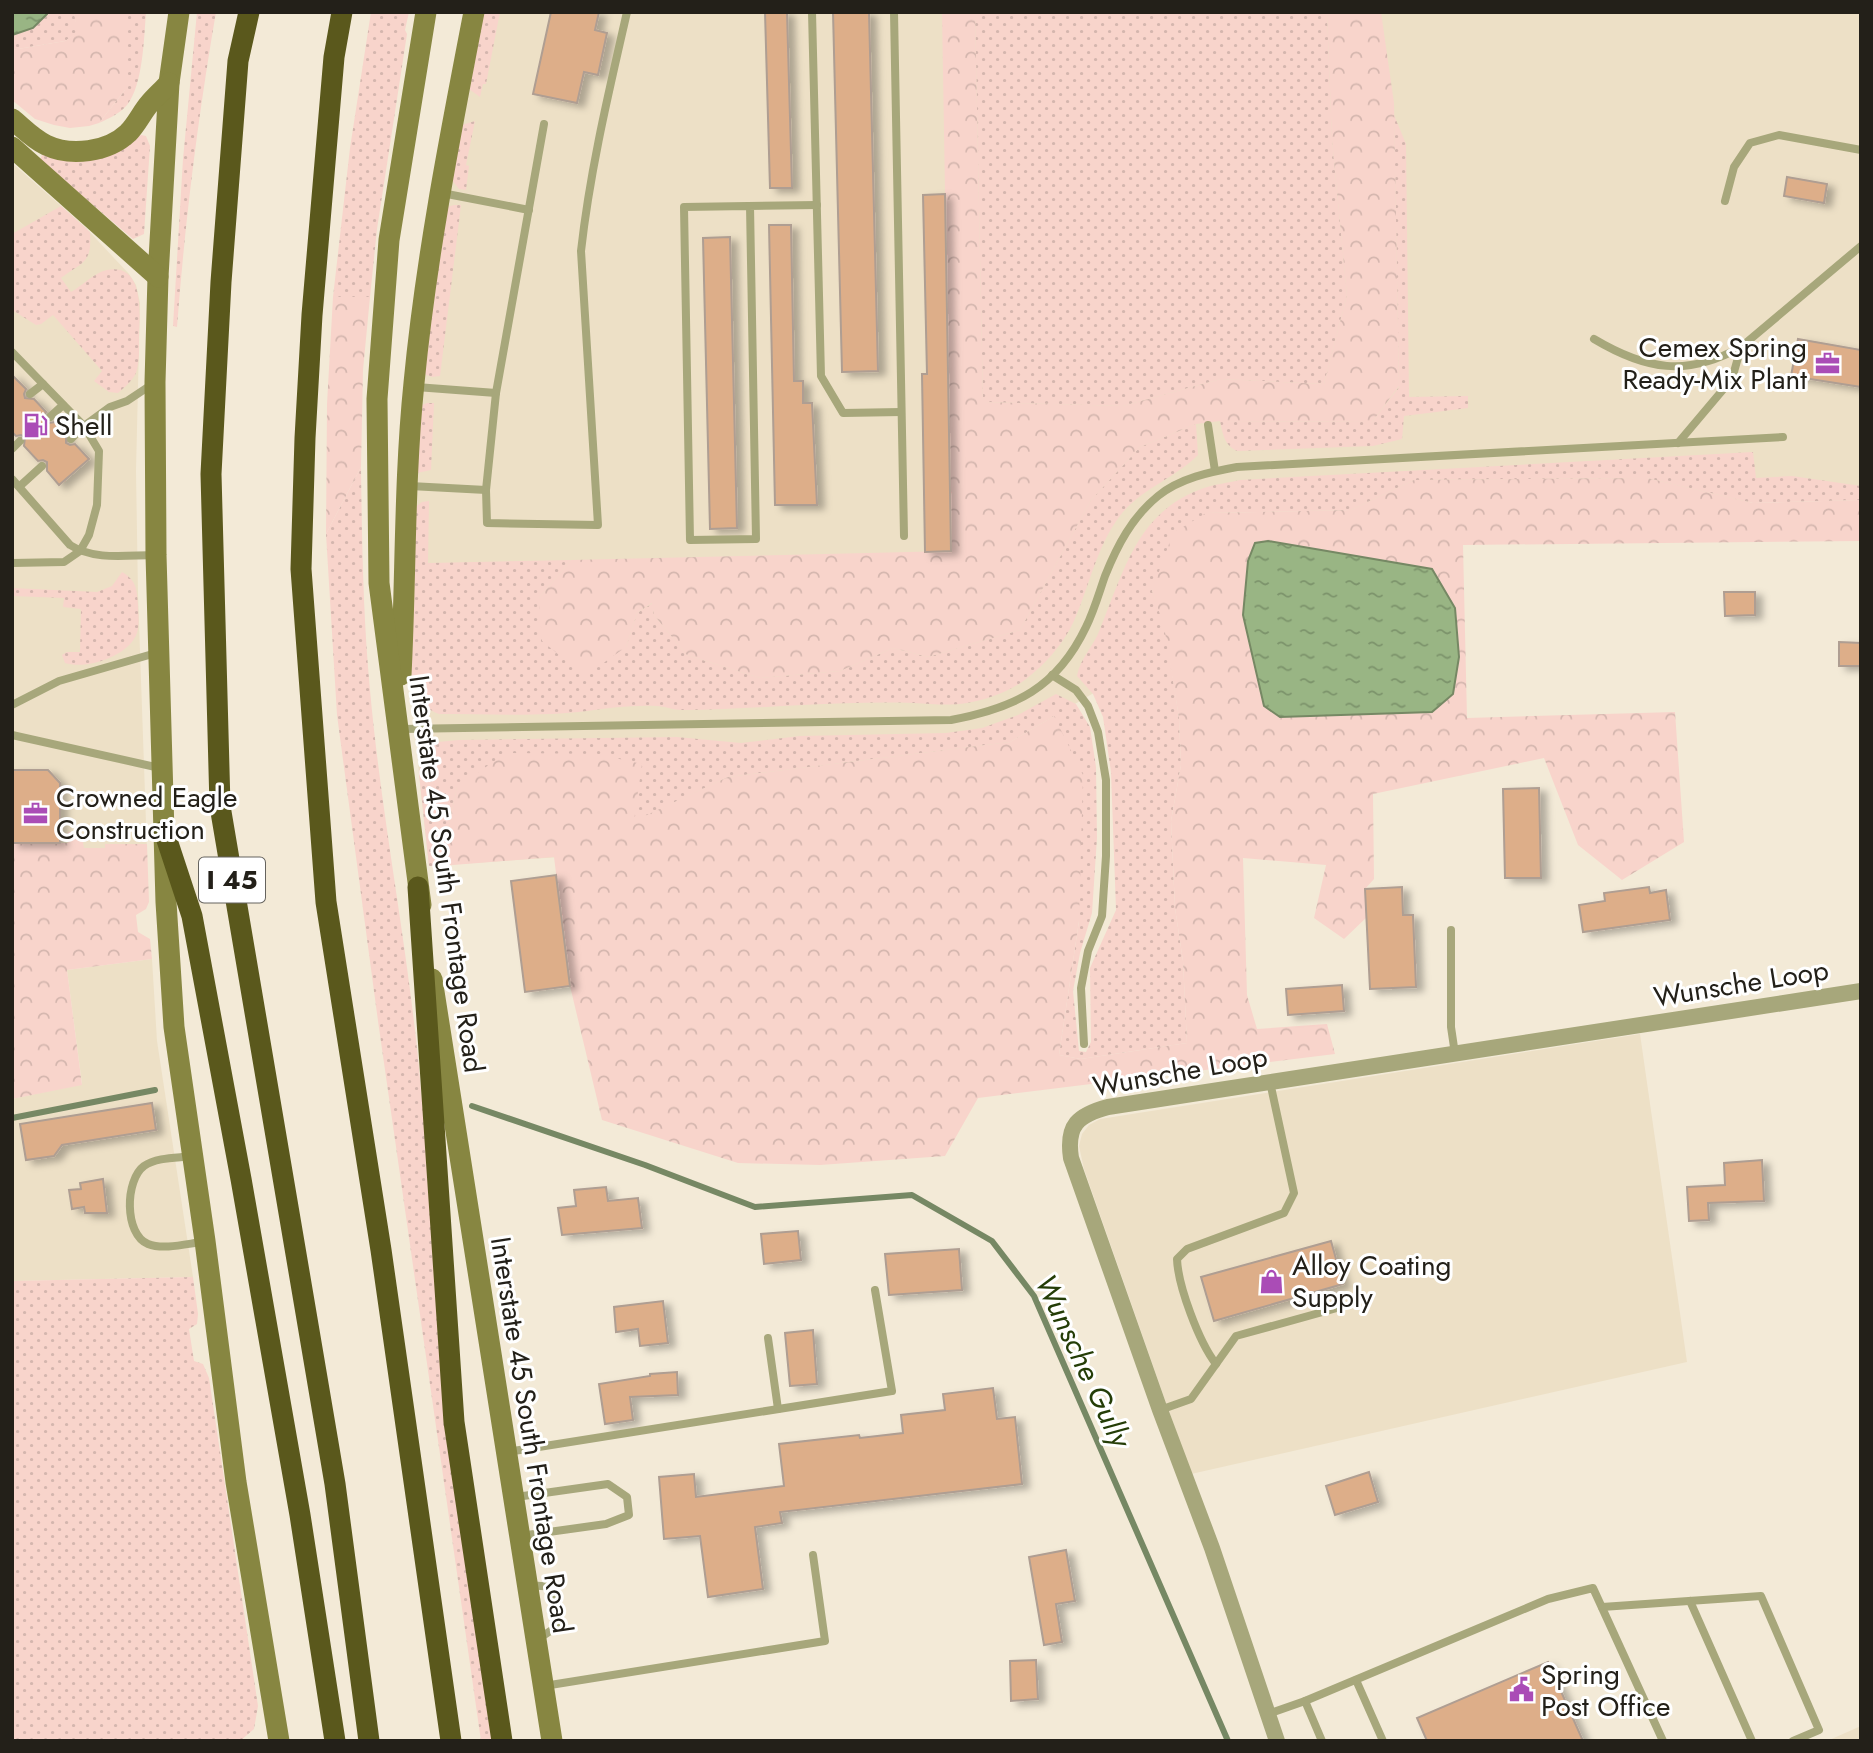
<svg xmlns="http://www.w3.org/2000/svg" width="1873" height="1753" viewBox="0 0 1873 1753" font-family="Jost,sans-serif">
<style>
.built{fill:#ede0c6}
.grass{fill:url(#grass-dots)}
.forest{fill:url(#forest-crowns);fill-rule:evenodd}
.water{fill:url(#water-ripples);stroke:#768864;stroke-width:2}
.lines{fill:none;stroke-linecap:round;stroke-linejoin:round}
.stream{stroke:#768864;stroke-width:6}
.building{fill:#ddae89;stroke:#af9e92;stroke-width:2;filter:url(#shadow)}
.lane{stroke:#a7a77b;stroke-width:8}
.street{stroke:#a7a77b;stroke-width:16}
.secondary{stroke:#878641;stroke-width:21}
.highway{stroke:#5a581c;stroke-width:21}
.labels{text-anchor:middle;stroke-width:6;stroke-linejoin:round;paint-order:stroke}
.shield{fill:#fff;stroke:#65635e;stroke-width:2}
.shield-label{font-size:26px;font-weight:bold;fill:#232019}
.poi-label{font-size:28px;fill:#232019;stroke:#fff;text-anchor:start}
.street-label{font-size:28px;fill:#232019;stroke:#fff}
.water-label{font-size:30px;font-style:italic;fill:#243d07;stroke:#fff}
</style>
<defs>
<pattern id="grass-dots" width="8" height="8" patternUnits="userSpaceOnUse" patternTransform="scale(1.75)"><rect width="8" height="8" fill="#f8d4cb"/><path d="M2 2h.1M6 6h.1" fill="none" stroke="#d4b6ae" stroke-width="1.8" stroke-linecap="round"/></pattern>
<pattern id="forest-crowns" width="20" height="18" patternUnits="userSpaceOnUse" patternTransform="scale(1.75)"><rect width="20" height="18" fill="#f8d4cb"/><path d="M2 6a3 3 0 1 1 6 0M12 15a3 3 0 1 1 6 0" fill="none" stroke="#d4b6ae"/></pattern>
<pattern id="water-ripples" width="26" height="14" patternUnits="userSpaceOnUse" patternTransform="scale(1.75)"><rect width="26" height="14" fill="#99b584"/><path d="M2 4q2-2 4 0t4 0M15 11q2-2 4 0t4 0" fill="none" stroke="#7c936b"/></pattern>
<filter id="shadow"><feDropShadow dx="7" dy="4" stdDeviation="3.5" flood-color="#0004"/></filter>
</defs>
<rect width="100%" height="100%" fill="#f3ead7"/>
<!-- built -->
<g class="built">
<polygon points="482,12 1861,12 1861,500 1206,513 1121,677 1010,742 560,857 429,866 419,774 411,670 421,360"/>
<polygon points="12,163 84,226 129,274 136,285 140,303 136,471 138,594 147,851 12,880"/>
<polygon points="152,959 157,1041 193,1277 12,1281 12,1099 82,1084 67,970"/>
<polygon points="1640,1034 1687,1362 1191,1474 1084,1169 1079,1146 1082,1134 1089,1125 1100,1119"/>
<polygon points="1861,1726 1861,1741 1827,1741"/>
</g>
<!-- grass -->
<g class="grass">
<polygon points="12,12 74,12 78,33 65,41 12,50"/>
<path d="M125,12H146C144,38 143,85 127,105C119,114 110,118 99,123L125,90Z"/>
<path d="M197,12H216C198,117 185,221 177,327L173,326L183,159Z"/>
<polygon points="371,12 409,12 405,30 407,34 377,229 370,297 333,297 350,148"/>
<polygon points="484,12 500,12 486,84 483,84 480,97 469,89"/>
<polygon points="975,12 1327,12 1332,140 1347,295 1324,384 1221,379 1123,406 983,402"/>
<path d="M1394,115L1406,144L1409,397L1468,396V408L1404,416L1402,439L1373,446L1237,451C1224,445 1223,434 1220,421L1372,422L1399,387Z"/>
<polygon points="475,121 466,165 469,166 466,190 459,189 451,179 462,125"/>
<polygon points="141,135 146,136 150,146 144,234 133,239 40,160 42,155 46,152 133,139"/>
<polygon points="454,205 461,205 440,376 432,377 424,374 421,360 447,207"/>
<path d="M61,206L90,232C92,263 84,261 61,278L71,292C82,286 95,272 107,270C144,263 140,312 139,335C139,347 140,361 136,373C132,381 125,387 118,393L109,392L94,381L102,371L53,315L41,324L36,325L12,310V234Z"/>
<polygon points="427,403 434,403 431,470 417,473 420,406"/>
<path d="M1196,424L1198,455C1174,479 1140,489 1119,517C1096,548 1089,588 1073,623C1062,646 1045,664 1026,679C1011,691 986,700 967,703C949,706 932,704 914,703C878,702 840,703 803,705C763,707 722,710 682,710C673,710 664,706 656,706C632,705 610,708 587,711C542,717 485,714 439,714C418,706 414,691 411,670L415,507L422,502L429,501L428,563L571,560L539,598L626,647L637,613L653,603L654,615L687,655L760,678L840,671L893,648L928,657L1020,630L1091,500L1140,447Z"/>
<path d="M1753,452L1756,478L1792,476L1861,486V500L1753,503L1647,478L1414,480L1351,510L1206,513L1152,591L1165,626L1179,718L1181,765L1171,821L1175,908L1183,961L1187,1043L1081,1059L1059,1055L1079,921L1054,716L1010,742L728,777L633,822L457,787L440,866H429L419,774L422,755L438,742L458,740L677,737L741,743L800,736L946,733L982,728L1018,715L1056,694L1076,704L1090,727L1096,767L1097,838L1092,913L1080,953L1073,991L1079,1051L1086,1052L1091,1042L1090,968L1116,910L1111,772L1103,717L1093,694L1077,676C1080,658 1094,646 1100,629C1124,571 1137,511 1204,488C1215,484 1228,483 1240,480Z"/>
<path d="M361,467C362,542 363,616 370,690C382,824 410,956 421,1091L496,1741H481L378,1021L337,715L326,534Z"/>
<path d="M122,572C136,580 137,589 138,605C138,614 140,624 137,633C129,656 87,670 65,663L62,655L67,652H80L81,609L63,607L64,598L12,596V588L97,592L112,586Z"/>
<polygon points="193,1277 198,1314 197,1324 189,1329 194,1361 203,1364 209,1378 258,1706 254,1729 240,1741 12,1741 12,1281"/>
</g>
<!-- forest -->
<g class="forest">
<polygon points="74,12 125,12 125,90 99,123 89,126 70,128 54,125 35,119 12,100 12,50 65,41 77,33"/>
<polygon points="942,12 975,12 983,402 1123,406 1221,379 1324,384 1347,295 1332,140 1327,12 1381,12 1394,103 1399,386 1372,422 1220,421 1196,424 1140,447 1091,500 1020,630 928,657 893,648 840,671 760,678 687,655 654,615 652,603 637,613 626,647 585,676 542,641 539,598 571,560 951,551"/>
<polygon points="333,297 370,297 363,370 361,467 326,534 327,404"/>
<path d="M1647,478L1753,503L1861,500V541L1463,545L1467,718L1675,712L1684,842L1622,880L1578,845L1544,758L1373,794L1374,879L1365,889L1367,917L1344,939L1314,918L1326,865L1243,858L1247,995L1257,1029L1327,1024L1335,1054L978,1098L945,1156L820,1165L738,1163L602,1120L570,986L554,857L440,866L457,787L506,753L597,754L642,764L634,821L728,777L1010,742L1054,716L1083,775L1079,921L1059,1055L1081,1059L1187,1043L1183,961L1175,908L1171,821L1181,765L1179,718L1164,626L1152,591L1173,533L1206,513L1351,510L1414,480ZM1459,657L1264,706L1259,684Z"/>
<polygon points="68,832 81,832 84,848 105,848 105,844 147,844 149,902 146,909 136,915 138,932 150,939 152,959 67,970 82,1085 12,1099 12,843 68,843"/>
</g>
<!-- water -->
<g class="water">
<polygon points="12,12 47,12 47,14 33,28 12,35"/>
<polygon points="1268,541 1432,569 1455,608 1459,657 1453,694 1432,712 1280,717 1264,706 1243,615 1248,561 1255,543"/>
</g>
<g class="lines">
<!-- stream -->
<g class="stream">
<polyline points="472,1106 645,1165 755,1207 912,1195 992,1241 1034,1296 1228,1741"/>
<polyline points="12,1118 155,1090"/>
</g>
</g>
<!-- building -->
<g class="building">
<polygon points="551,12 599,12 595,30 607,33 598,75 584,72 577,103 533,94"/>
<polygon points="765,12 787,12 792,188 770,188"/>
<polygon points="833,12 869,12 878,371 842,372"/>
<polygon points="1787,177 1827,184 1824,203 1784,196"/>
<polygon points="945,194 951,551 925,552 922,374 927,374 923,195"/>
<polygon points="769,225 791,225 794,381 803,381 803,403 812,403 817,505 775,505"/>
<polygon points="730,237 737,528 710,529 703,238"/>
<polygon points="1798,339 1861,350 1861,387 1791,376"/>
<polygon points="12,375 26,389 24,394 25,398 34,399 46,412 44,416 45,421 49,423 55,422 66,434 66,443 70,445 75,444 89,459 59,485 47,471 47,462 43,460 38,461 24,446 25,437 21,435 16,436 12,432"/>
<polygon points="1724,592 1755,592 1755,615 1725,616"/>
<polygon points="1839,642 1861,643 1861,666 1839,666"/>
<polygon points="12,770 48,770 60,783 60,843 12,843"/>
<polygon points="1539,788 1541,878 1505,878 1503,789"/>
<polygon points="556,875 570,986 525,992 511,881"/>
<polygon points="1402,887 1403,915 1413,915 1416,987 1370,989 1365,889"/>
<polygon points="1649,887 1650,893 1666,890 1670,920 1583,932 1579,905 1605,901 1604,893"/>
<polygon points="1342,985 1344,1011 1288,1015 1286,989"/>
<polygon points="152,1103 156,1130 62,1145 54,1156 26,1160 20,1124"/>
<polygon points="1762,1160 1764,1201 1708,1203 1709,1220 1689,1221 1687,1187 1725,1185 1724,1163"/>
<polygon points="103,1179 107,1213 85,1213 84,1207 72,1209 69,1190 81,1189 80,1183"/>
<polygon points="606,1187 608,1201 638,1198 642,1228 562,1235 558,1208 576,1206 574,1190"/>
<polygon points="798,1231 801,1260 764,1264 761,1234"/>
<polygon points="1331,1241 1343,1284 1214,1321 1201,1277"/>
<polygon points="959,1249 962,1290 889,1295 885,1254"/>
<polygon points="663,1301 668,1343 640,1346 638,1329 616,1332 614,1307"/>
<polygon points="813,1330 817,1384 790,1386 785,1333"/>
<polygon points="677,1372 678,1395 630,1397 633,1420 605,1424 599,1384 650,1376 650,1374"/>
<polygon points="993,1388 997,1419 1015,1417 1022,1484 780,1512 782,1523 755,1527 763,1589 708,1597 700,1536 664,1539 659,1477 694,1474 696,1497 784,1486 779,1444 859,1435 860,1438 903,1433 901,1415 945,1410 943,1394"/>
<polygon points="1369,1472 1378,1502 1335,1515 1326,1486"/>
<polygon points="1066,1550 1075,1601 1056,1604 1062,1642 1044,1645 1029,1557"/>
<polygon points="1036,1660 1038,1699 1011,1701 1010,1661"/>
<polygon points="1548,1662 1583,1741 1427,1741 1417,1718"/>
</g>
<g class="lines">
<!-- lane -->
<g class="lane">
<polyline points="812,12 821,376 843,413 901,412"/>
<polyline points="894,12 904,536"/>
<path d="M544,124L496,393L486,490L487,523L598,525L581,251C590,170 609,91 627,12"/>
<polyline points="442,193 529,210"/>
<polyline points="1725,201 1734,167 1750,143 1779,135 1861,150"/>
<polyline points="750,206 756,539 690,540 684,207 817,205"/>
<path d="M1594,339C1646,370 1687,377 1741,347L1861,246"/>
<polyline points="12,352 84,426 110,407 127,401 151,385"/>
<polyline points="416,387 496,393"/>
<polyline points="30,394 43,384"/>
<polyline points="50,417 63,405"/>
<polyline points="1208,425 1215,471"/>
<polyline points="1678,443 1732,379 1741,347"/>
<polyline points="12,449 20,441"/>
<path d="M12,479L70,545C95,561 127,555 156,555"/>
<polyline points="20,486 42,466"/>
<polyline points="410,486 486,490"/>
<polyline points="12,563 64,562 80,551 89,535 97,505 99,451 84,426 71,439"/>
<polyline points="1052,675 1076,690 1088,706 1098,732 1106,780 1106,856 1102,916 1088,951 1081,988 1084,1044"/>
<polyline points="12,705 59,681 156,653"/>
<path d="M401,729L951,720C1015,708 1057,688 1086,627C1094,611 1099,593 1105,576C1117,546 1132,517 1158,496C1180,478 1210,472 1237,467L1783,437"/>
<polyline points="12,735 160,768"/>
<polyline points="1451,930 1451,1027 1455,1054"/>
<path d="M192,1156C178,1158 157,1157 144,1166C125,1180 124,1234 148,1244C163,1250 186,1244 202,1242"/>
<polyline points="768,1338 778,1409"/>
<path d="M1216,1364C1199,1342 1178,1286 1177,1259L1187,1249L1284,1213L1294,1193L1270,1082"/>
<polyline points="1160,1410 1191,1399 1236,1336 1337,1308"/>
<polyline points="507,1452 892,1391 875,1290"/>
<polyline points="516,1497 608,1484 627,1497 629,1515 606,1524 520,1536"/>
<polyline points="528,1585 554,1587 559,1625 537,1640"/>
<polyline points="1690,1601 1752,1741"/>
<polyline points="1602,1607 1761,1596 1819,1730 1793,1741"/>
<polyline points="1356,1680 1383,1741"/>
<polyline points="544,1686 825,1641 813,1555"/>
<polyline points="1305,1701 1322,1741"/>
<polyline points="1268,1714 1305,1701 1548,1599 1593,1588 1663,1741"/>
</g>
<!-- street -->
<path class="street" d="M1277,1741L1212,1548L1160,1410L1071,1158C1066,1125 1078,1115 1108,1107L1861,991"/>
<!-- secondary -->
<g class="secondary">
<polyline points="179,12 169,83 158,277 155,382 156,555 166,902 174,1027 205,1241 236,1482 279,1741"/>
<path d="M12,119C23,128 33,139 46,145C71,157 108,152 128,133C137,124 142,112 150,103C156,96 163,90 169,83"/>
<polyline points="12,147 158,277"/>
<path d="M401,675C406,578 404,480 414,383C426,258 450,136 474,12"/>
<polyline points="421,905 379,583 377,399 389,240 426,12"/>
<polyline points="432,979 552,1741"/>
</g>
<!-- highway -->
<g class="highway">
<polyline points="249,12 238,61 221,282 211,474 220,806 335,1484 369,1741"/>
<polyline points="342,12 334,57 312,315 305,438 301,569 326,902 381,1250 451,1741"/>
<polyline points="164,831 192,916 241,1179 300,1515 335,1741"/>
<polyline points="418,887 454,1422 502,1741"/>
</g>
</g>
<!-- icons -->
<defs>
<symbol id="office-bare" viewBox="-9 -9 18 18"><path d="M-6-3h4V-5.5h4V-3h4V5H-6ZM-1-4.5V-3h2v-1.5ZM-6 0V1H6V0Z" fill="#aa4cb6" stroke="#fff" stroke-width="2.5" paint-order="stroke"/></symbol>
<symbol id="fuel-bare" viewBox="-9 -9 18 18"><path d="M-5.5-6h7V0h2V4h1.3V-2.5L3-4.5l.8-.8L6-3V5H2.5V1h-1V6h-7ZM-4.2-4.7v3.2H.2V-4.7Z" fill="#aa4cb6" stroke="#fff" stroke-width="2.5" paint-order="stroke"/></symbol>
<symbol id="shop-bare" viewBox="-9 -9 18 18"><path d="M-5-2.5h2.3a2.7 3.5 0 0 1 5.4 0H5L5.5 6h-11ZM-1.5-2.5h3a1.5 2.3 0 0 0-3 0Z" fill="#aa4cb6" stroke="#fff" stroke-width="2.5" paint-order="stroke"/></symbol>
<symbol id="civic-bare" viewBox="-9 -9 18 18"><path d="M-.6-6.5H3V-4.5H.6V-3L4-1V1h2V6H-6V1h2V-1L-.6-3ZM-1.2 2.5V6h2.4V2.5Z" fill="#aa4cb6" stroke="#fff" stroke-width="2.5" paint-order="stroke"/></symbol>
</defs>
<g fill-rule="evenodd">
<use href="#office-bare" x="1810" y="346" width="35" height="35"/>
<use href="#fuel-bare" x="18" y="408" width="35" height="35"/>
<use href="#office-bare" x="18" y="796" width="35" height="35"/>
<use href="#shop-bare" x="1254" y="1264" width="35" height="35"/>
<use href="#civic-bare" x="1504" y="1672" width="35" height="35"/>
</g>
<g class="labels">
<!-- shield labels -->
<rect class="shield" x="199" y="857.5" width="66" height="45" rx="5"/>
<g class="shield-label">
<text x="232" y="889">I 45</text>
</g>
<!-- poi labels -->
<g class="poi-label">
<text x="1807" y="357" text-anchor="end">Cemex Spring<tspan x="1807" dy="32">Ready-Mix Plant</tspan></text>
<text x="55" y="435">Shell</text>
<text x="56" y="807">Crowned Eagle<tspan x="56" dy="32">Construction</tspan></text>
<text x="1292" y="1275">Alloy Coating<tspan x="1292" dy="32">Supply</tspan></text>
<text x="1541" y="1684">Spring<tspan x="1541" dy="32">Post Office</tspan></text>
</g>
<!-- street labels -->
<g class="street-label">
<text transform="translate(447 874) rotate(82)" y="10">Interstate 45 South Frontage Road</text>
<text transform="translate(1741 983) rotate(-9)" y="10">Wunsche Loop</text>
<text transform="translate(1180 1071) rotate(-10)" y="10">Wunsche Loop</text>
<text transform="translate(532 1435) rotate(81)" y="10">Interstate 45 South Frontage Road</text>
</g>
<!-- water labels -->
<g class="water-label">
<text transform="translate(1083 1361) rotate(65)" y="10">Wunsche Gully</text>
</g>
</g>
<!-- border -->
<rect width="1873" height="1753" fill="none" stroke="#232019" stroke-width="28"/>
</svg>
